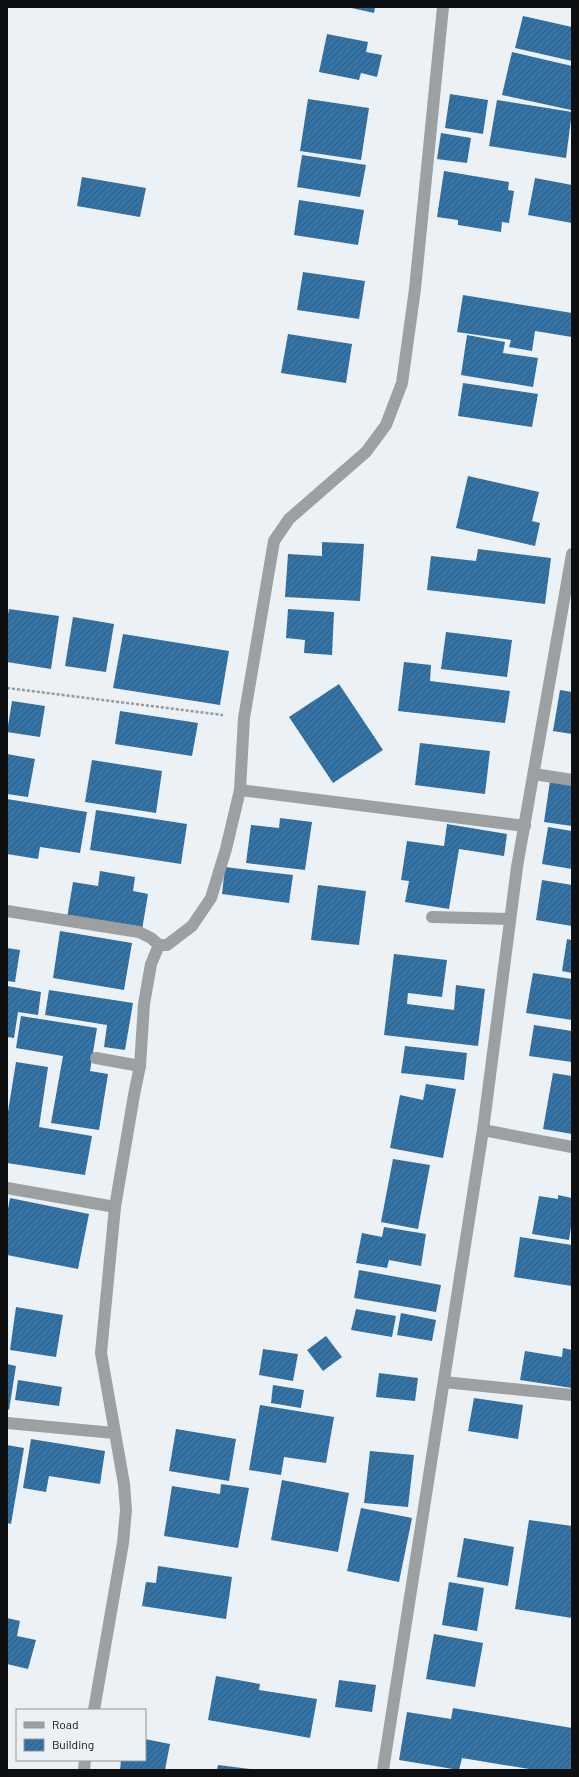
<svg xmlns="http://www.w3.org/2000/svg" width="579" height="1777" viewBox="0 0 579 1777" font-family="Barlow,sans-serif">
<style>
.building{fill:url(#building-hatch)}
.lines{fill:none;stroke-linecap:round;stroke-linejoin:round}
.path{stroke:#95999b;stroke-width:2.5;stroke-dasharray:3 2;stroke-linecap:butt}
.lane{stroke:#9da0a0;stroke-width:12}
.street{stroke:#9da0a0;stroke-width:12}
</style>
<defs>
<pattern id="building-hatch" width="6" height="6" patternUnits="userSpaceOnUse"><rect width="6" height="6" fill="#3673a5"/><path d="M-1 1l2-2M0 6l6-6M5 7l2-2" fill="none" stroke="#2c5d85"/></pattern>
</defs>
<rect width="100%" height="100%" fill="#ecf1f5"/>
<!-- building -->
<g class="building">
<polygon points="347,7 375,7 374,13"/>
<polygon points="523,16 572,27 572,61 515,48"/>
<polygon points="327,34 368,42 366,52 382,55 377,77 361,73 359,80 319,72"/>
<polygon points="512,52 572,66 571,110 502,95"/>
<polygon points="450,94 488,100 483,134 445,128"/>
<polygon points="308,99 369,108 361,160 300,151"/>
<polygon points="497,100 572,112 566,158 489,146"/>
<polygon points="441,133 471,138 467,163 437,159"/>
<polygon points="302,155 366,165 360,197 297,187"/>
<polygon points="444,171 509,182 508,190 514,191 509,223 502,222 501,232 458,225 458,220 437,217"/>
<polygon points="82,177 146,188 140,217 77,206"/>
<polygon points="535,178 572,185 572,223 528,215"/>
<polygon points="299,200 364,210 358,245 294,235"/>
<polygon points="303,272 365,281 359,319 297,310"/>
<polygon points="463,295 572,313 572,337 535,331 532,351 509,347 511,340 457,332"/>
<polygon points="288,334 352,344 346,383 281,373"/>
<polygon points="467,335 505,342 503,353 538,358 533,387 461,375"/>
<polygon points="463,383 538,394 532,427 458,416"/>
<polygon points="468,476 539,492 532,521 540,523 535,546 456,528"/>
<polygon points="322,542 364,544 360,601 285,597 288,554 322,556"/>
<polygon points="478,549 551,558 545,604 427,590 431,556 476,561"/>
<polygon points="9,609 59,616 51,669 7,662 7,619"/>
<polygon points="288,609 334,612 332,655 304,653 305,640 286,638"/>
<polygon points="73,617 114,624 106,672 65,666"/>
<polygon points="446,632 512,640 507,677 441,669"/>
<polygon points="123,634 229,651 220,705 113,688"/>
<polygon points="404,662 431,665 430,681 510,691 505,723 398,711"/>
<polygon points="339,684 383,750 333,783 289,717"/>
<polygon points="560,690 572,692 572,734 553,731"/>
<polygon points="12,701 45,706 40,737 7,732"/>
<polygon points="120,711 198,723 192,756 115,744"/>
<polygon points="420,743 490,751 485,794 415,785"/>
<polygon points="7,754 35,759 28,797 7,794"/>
<polygon points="92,760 162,771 156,813 85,802"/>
<polygon points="550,781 572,785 572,826 544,822"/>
<polygon points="7,799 87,812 80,853 40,847 38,859 7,854"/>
<polygon points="96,810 187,824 181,864 90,850"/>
<polygon points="280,818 312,822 305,870 246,863 251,825 279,828"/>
<polygon points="447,824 507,834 504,856 459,849 449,909 405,902 409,881 401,880 407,841 444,846"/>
<polygon points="548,827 572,831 572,869 542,864"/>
<polygon points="225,867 293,875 289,903 222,894"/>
<polygon points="100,871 135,877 133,891 148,894 142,930 67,918 73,882 98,886"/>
<polygon points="542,880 572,885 572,926 536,920"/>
<polygon points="318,885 366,891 359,945 311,940"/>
<polygon points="60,931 132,943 124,990 53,978"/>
<polygon points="567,939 572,940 572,973 562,971"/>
<polygon points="7,948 20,950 15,982 7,981"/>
<polygon points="394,954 447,960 442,997 408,993 407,1004 454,1010 456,985 485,989 478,1046 384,1035"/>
<polygon points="533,973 572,979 572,1020 526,1013"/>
<polygon points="7,986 41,992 38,1015 18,1012 14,1038 7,1037"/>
<polygon points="49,990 133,1003 125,1050 104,1047 107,1025 45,1015"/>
<polygon points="21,1016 97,1028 90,1071 108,1074 99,1130 51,1123 63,1056 16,1048"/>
<polygon points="534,1025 572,1031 572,1062 529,1056"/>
<polygon points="405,1046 467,1053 464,1080 401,1073"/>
<polygon points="16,1062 48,1067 39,1127 92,1136 85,1175 7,1163 7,1118"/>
<polygon points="553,1073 572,1076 572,1134 543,1129"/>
<polygon points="426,1084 456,1089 443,1158 390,1148 400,1095 423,1100"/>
<polygon points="393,1159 430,1165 418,1229 381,1222"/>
<polygon points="558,1195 572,1198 572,1221 569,1240 532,1234 539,1196 558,1199"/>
<polygon points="10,1198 89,1214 78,1269 7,1255 7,1214"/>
<polygon points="384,1227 426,1234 421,1266 389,1260 387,1268 356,1263 362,1233 382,1237"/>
<polygon points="520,1237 572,1245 572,1286 514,1277"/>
<polygon points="359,1270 441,1285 436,1312 354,1298"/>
<polygon points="16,1307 63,1315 56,1357 10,1350"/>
<polygon points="356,1309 396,1316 392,1337 351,1330"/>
<polygon points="401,1313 436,1320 432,1341 397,1335"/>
<polygon points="326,1336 342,1357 323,1371 307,1350"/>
<polygon points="563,1348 572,1350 572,1388 520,1380 525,1351 562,1357"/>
<polygon points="263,1349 298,1354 293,1381 259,1375"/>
<polygon points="7,1364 16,1366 9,1410 7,1409"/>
<polygon points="379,1373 418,1378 415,1401 376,1397"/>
<polygon points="18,1380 62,1387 59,1406 15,1400"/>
<polygon points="273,1385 304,1390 301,1408 271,1403"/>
<polygon points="474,1398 523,1405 518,1439 468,1431"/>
<polygon points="260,1405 334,1417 326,1463 284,1457 281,1475 249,1470"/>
<polygon points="176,1429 236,1439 229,1481 169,1471"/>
<polygon points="31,1439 105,1451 100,1484 49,1476 46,1492 23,1488"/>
<polygon points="7,1445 24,1448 11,1524 7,1523"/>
<polygon points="370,1451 414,1455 408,1507 364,1503"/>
<polygon points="282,1480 349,1493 338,1552 271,1540"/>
<polygon points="221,1484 249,1488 238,1548 164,1536 172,1486 220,1494"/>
<polygon points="361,1508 412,1518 399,1582 347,1571"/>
<polygon points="529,1520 572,1526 572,1618 515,1609"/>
<polygon points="464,1538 514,1547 508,1586 457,1577"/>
<polygon points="158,1566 232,1577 226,1619 142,1606 146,1582 156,1583"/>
<polygon points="449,1582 484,1588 477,1631 442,1625"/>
<polygon points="7,1618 20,1621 17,1636 36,1640 28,1669 7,1664"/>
<polygon points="434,1634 483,1643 475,1687 426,1679"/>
<polygon points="216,1676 260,1684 259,1690 317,1699 310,1738 208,1720"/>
<polygon points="339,1680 376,1685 372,1712 335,1707"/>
<polygon points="453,1708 572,1728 572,1770 535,1770 462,1758 459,1770 399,1760 407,1712 451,1719"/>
<polygon points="145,1739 170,1744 165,1770 120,1770 121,1760 145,1760"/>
<polygon points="218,1765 250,1769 250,1770 217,1770"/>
</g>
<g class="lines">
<!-- path -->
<polyline class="path" points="7,688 223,715"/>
<!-- lane -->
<g class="lane">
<polyline points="432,917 510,919"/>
<polyline points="96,1058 140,1066"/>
</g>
<!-- street -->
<g class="street">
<polyline points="534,774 572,780"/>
<polyline points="240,790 525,826"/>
<polyline points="7,911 139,932 151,938 159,945"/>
<polyline points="483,1130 572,1147"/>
<polyline points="7,1188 115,1207"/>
<polyline points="444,1382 572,1395"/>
<polyline points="7,1423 114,1433"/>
<polyline points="94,1710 123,1543 126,1510 124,1484 101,1353 115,1207 134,1095 140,1066 144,1004 151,964 159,945 167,945 192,926 211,898 226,849 240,790 244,718 274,541 289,519 366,452 386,425 402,383 415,289 443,7"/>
<polyline points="84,1770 85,1760"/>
<polyline points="383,1770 483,1130 517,867 572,554"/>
</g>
</g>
<!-- border -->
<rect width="579" height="1777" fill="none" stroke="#0e0f10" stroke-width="16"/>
<!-- legend -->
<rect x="16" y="1709" width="130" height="52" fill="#ecf1f5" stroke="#939799"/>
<rect x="24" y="1722" width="20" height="6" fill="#9da0a0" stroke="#939799"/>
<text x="52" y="1729" font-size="12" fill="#0e0f10">Road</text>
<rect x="24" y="1739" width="20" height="12" fill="url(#building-hatch)" stroke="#939799"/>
<text x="52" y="1749" font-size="12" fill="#0e0f10">Building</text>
</svg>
